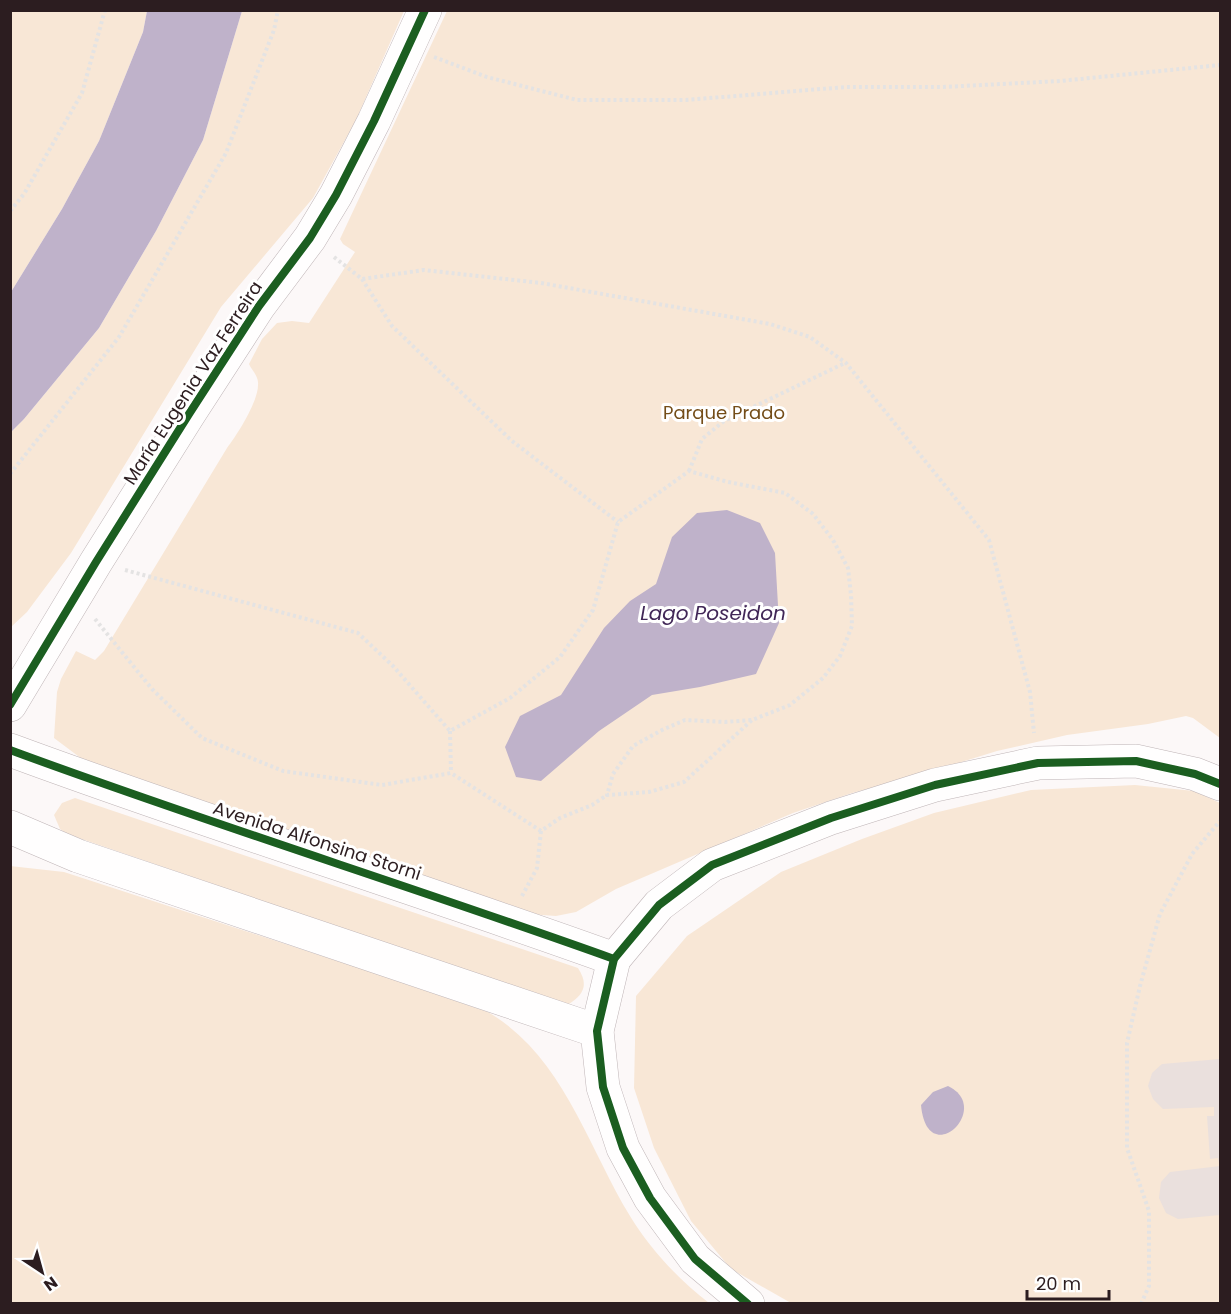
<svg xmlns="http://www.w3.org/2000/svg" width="1231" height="1314" viewBox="0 0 1231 1314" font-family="Poppins,sans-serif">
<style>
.green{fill:#f8e7d6}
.water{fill:#bfb2ca}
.building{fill:#eae0dd}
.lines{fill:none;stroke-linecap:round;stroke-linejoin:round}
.minor-casing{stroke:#bfb5b7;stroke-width:34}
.path{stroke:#e4e3e3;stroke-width:4;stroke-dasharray:3 3;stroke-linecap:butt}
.minor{stroke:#fffefe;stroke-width:33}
.cycleway-casing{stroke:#fff;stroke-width:11}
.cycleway{stroke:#1b5e20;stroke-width:8}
.labels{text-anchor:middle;stroke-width:6;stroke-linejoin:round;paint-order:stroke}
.street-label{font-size:18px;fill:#2c1d20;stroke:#fff}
.park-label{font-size:18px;fill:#744d18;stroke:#fff}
.water-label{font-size:20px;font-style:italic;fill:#412757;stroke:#fff}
</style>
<rect width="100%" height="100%" fill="#fcf8f8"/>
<!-- green -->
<g class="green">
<polygon points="11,11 147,11 143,32 99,141 62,209 11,292"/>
<polygon points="242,11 404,11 356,120 313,198 221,307 71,553 27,612 11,627 11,432 24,419 99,328 156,231 203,140"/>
<path d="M447,11H1220V738L1193,718L1186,716L1148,724L1067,735L997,751L913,777L852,793L793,813L616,889L576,912L556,916L529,914L90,765L54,738L57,692L61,679L76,651L95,660L104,651L227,448C237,435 258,402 258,385C259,376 252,371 249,364L262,339L277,323L292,321L309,323L355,252L343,244L340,239Z"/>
<polygon points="1135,785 1194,791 1220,803 1220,1303 791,1303 731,1269 691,1221 654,1148 634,1088 636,996 687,936 781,872 862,839 934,813 1031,790"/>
<path d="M75,798L578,968C589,985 584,995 567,1005L67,834L60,829L54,815L62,803Z"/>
<path d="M10,866L64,872L356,967L488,1012C563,1056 587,1145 630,1216C650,1249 678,1279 709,1303L11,1304Z"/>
</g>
<!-- water -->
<g class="water">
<polygon points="147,11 242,11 203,140 156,231 99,328 24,419 11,432 11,292 62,209 99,141 143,32"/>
<polygon points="727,510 760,523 775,553 779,623 756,674 700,687 652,695 599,731 541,781 516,777 505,747 520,716 561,695 604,628 630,601 656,584 672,537 697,513"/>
<path d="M948,1086C994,1108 927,1172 921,1105L933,1092Z"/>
</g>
<!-- building -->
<g class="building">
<polygon points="1220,1059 1220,1163 1219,1163 1218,1158 1210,1159 1207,1116 1214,1116 1214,1107 1163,1109 1153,1099 1148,1086 1152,1073 1162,1064"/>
<polygon points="1220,1166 1220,1215 1178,1219 1166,1213 1159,1198 1161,1182 1170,1172"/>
</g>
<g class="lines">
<defs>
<g id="minor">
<polyline points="10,705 96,562 189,414 259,306 310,238 336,195 374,121 425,10"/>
<path d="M10,750C210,824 414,887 614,959"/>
<polyline points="10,827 78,856 597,1031"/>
<polyline points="748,1304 695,1259 650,1198 623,1148 603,1087 597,1031 614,959 659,905 712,865 831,818 935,785 1038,763 1136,761 1195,774 1220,784"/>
</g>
</defs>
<!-- minor casing -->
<use href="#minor" class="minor-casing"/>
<!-- path -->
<g class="path">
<polyline points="434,57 487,77 577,100 686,100 846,87 943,87 1060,81 1220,65"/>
<polyline points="10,211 24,194 82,93 105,10"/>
<polyline points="334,257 362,279 424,270 541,283 770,324 810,337 846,363 989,540 1030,692 1034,733"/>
<polyline points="362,279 392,326 512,441 618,522"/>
<polyline points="689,471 702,439 724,421 845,363"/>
<polyline points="10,474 119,337 226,153 274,30 278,10"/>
<polyline points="125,570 358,633 393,666 450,731 510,698 560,657 593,610 618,522 689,471 728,482 785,493 813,514 833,540 848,568 851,595 852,626 840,656 823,678 790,705 752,720 725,722 685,720 662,730 633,746 613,774 607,795 649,792 684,782 752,720"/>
<polyline points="95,619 152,689 202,738 283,771 382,785 451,773 541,831 560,818 592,805 607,795"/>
<polyline points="450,731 451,773"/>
<polyline points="522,896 537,868 541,831"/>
<polyline points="1141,1304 1149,1286 1149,1211 1127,1148 1127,1043 1140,986 1160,914 1192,854 1220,821"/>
</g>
<!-- minor -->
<use href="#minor" class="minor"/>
<defs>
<g id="cycleway">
<polyline points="10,705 96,562 189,414 259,306 310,238 336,195 374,121 425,10"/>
<path d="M10,750C210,824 414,887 614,959"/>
<polyline points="748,1304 695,1259 650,1198 623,1148 603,1087 597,1031 614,959 659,905 712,865 831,818 935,785 1038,763 1136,761 1195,774 1220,784"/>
</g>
</defs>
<!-- cycleway casing -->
<use href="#cycleway" class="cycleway-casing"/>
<!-- cycleway -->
<use href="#cycleway" class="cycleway"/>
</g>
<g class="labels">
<!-- street labels -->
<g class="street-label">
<text transform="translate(193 383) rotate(-57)" y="6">María Eugenia Vaz Ferreira</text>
<text transform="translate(317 841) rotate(18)" y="6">Avenida Alfonsina Storni</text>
</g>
<!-- park labels -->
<g class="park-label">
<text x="724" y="419">Parque Prado</text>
</g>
<!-- water labels -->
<g class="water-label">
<text x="713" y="620">Lago Poseidon</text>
</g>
</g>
<!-- border -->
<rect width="1231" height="1314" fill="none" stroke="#2c1d20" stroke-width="24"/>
<!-- north arrow -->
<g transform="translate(42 1272) rotate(144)" stroke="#ffffff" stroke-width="4.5" paint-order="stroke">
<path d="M0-4.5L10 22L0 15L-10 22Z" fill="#2c1d20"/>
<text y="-9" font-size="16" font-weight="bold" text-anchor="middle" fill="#2c1d20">N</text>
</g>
<!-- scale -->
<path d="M1027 1290v9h82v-9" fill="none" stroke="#2c1d20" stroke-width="3"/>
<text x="1036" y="1290" font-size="18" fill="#2c1d20" stroke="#ffffff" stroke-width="4.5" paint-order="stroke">20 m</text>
</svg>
